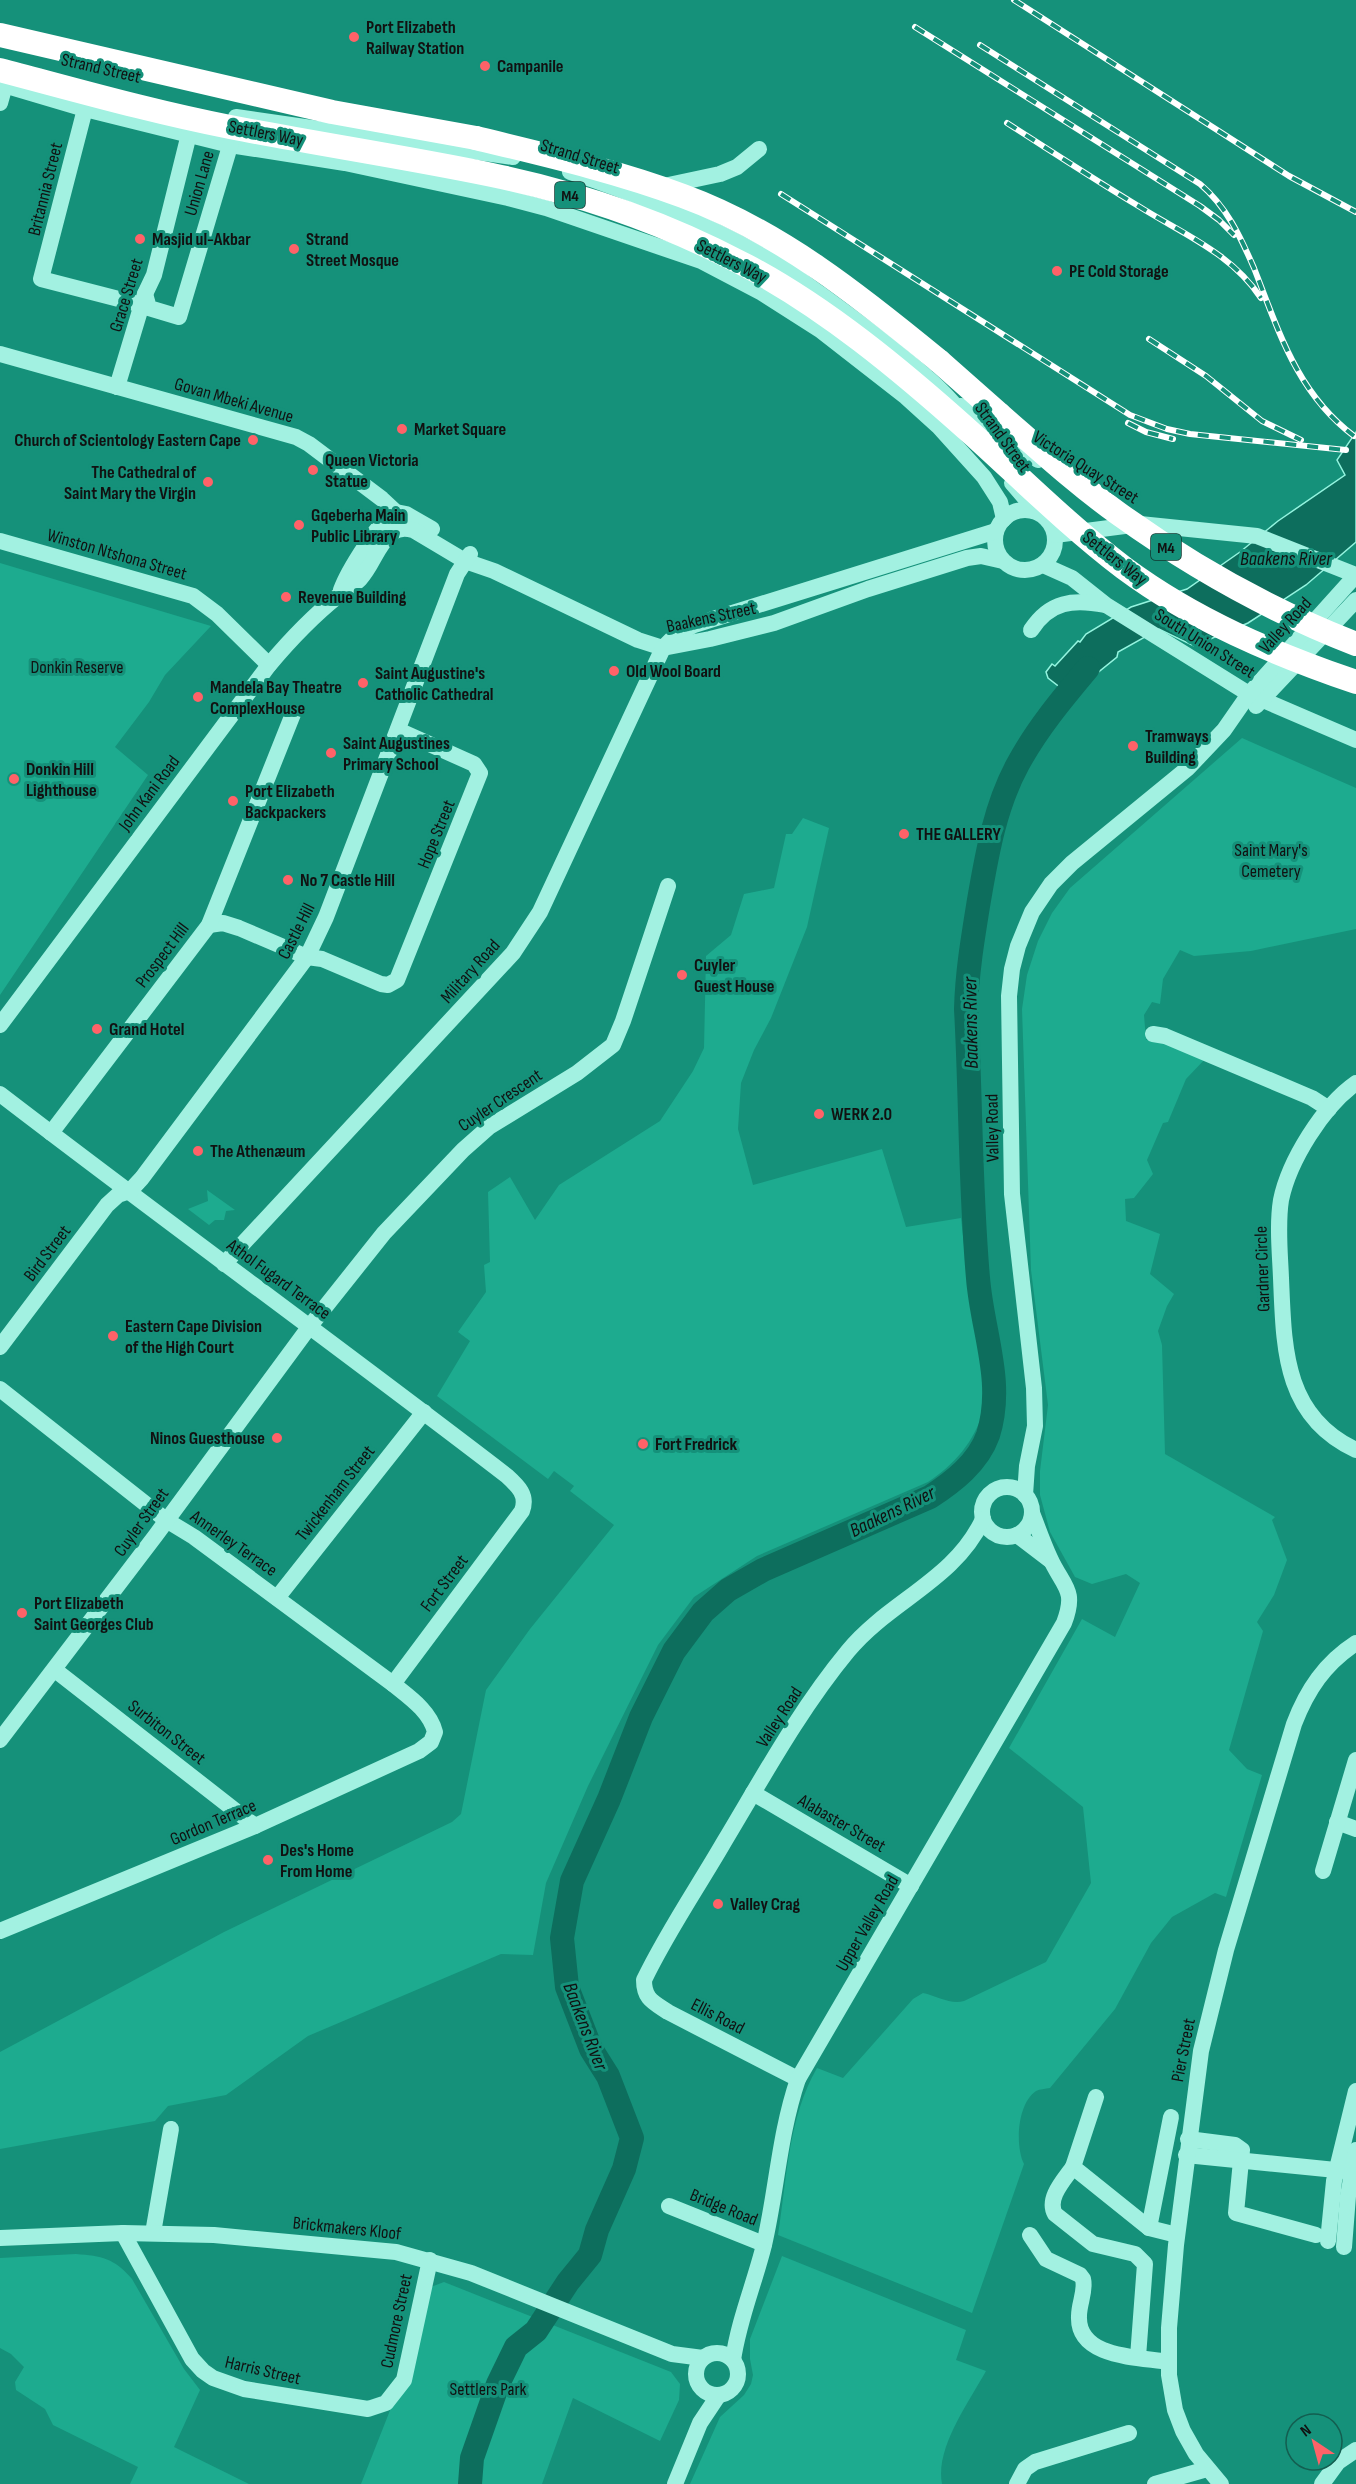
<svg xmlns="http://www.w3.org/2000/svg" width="1356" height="2484" viewBox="0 0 1356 2484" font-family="'Sofia Sans Condensed',sans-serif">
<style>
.green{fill:#1dab8f}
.water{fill:#0d6e5d;stroke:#94f4df;stroke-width:1.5}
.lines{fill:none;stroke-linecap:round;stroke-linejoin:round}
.river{stroke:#0d6e5d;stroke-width:24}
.minor{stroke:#a2f1e1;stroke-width:16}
.highway{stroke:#fff;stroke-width:24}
.rail-casing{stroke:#fff;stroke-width:6}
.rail{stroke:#15917a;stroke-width:4;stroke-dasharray:11;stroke-linecap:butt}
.highway-bridge{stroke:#fff;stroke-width:24}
.poi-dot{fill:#ff6268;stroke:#15917a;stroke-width:2}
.labels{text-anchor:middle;stroke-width:6;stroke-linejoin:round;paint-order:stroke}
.shield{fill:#15917a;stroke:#123730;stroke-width:1.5}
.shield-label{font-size:16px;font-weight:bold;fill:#111}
.poi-label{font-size:18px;font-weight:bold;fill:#111;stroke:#15917a;text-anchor:start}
.street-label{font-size:18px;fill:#111;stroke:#15917a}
.park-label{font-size:18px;fill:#111;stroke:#15917a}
.water-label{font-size:20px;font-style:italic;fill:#111;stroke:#15917a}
</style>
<rect width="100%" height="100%" fill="#15917a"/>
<!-- green -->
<g class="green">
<polygon points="0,563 211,626 165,675 149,702 115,747 148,775 0,995"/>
<path d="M1242,738L1356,788V929L1251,951L1194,956L1180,950L1163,979L1160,1004L1152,1002L1144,1015L1146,1040H1161L1206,1058L1186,1079L1168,1122L1163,1123L1147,1160L1153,1174L1134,1198L1125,1199L1126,1221L1160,1234L1150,1274L1174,1294L1167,1306L1158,1331L1162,1345L1165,1454L1275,1517L1272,1520L1287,1560L1274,1595L1257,1622L1263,1631L1229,1750L1247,1769L1262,1775L1226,1897L1215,1893L1172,1917L1151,1943L1115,2009L1050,2088C1045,2089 1040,2089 1036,2091C1017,2104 1015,2146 1024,2164L972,2313L778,2235C787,2179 788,2118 817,2068L843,2078L913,1999L923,1993C937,1996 951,2005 964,2001L1046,1962L1091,1883L1083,1807L1009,1748L1082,1619L1115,1637L1140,1583L1126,1574L1092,1584L1075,1577L1050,1532L1040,1495V1471L1048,1405L1031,1270L1022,1009L1027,975L1038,941L1052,913L1070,888Z"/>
<path d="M803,818L829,828L807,927L771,1018L754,1050L741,1083L738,1129L753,1185L882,1149L906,1227L961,1218C964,1248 968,1279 973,1310C977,1338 991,1383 983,1411C975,1441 954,1465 928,1482L757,1556L694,1597L658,1645L588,1786L546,1883L533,1955L501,1954L308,2036L226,2095L168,2106L155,2121L0,2149V2052L224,1932L452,1822L461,1814L486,1690L530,1629L614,1525L570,1491L574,1486L554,1471L548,1479L437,1396L470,1341L458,1332L486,1292L484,1265L490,1262L488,1192L510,1177L535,1220L559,1185L660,1121L693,1071L704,1048L706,956L731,935L744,894L774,888L786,834H792Z"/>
<polygon points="207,1190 235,1210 226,1211 224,1220 215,1220 209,1225 188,1209 208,1201"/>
<path d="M76,2254C102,2256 114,2258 132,2279L184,2369L200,2390L174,2447L249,2484H130L138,2467L53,2425L45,2409L16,2390L15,2382L24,2367L11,2354L0,2348V2258Z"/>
<path d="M782,2256L966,2330L956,2360L986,2371C969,2402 935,2448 942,2484H690L720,2417L744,2395L751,2384L753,2375L750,2359V2339Z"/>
<polygon points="444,2282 671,2372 680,2384 679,2400 660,2441 573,2398 542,2484 361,2484 398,2390 423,2290"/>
</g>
<!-- water -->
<polygon class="water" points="1356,432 1356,542 1306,585 1248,623 1194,646 1159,629 1118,652 1117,657 1070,695 1048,678 1046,672 1052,664 1055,666 1078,641 1080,642 1086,634 1131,607 1187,589 1240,552 1278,521 1345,475 1337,460"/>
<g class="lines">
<!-- river -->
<path class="river" d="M470,2484L472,2458L498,2384L516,2347L536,2331L568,2282L590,2255L597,2230L624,2169L632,2138L608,2076L591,2049L567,1987L562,1938L572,1881L609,1799L641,1717L674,1651L703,1612L728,1590L763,1570L930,1497C953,1482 978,1463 988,1435C1005,1382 982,1331 978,1278C970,1189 971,1098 966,1009C967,972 973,937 979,900C987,854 995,806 1018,764C1037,729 1062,699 1088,668"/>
<!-- minor -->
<g class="minor">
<polyline points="0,84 85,109 230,145 345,163 508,198 546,208 701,261 762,293 820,330 906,397 938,426 984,477 1000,502 1004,519"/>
<polyline points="0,103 5,85"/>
<polyline points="85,109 41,279 142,305"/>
<polyline points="236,117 513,157"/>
<path d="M570,172C643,196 712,226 778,264C793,273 806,284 819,293C845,312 871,331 896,351C922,373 948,393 967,421"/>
<polyline points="659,187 720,174 737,167 759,149"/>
<polyline points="145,294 149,308 179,317 233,136"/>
<polyline points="0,354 296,437 309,444 382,499 396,512 406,514 432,529"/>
<polyline points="117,387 145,294 154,275 191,126"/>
<polyline points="961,406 1038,460"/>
<polyline points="1012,483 1037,512"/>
<circle cx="1025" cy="540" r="30"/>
<polyline points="1055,535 1140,524 1257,536 1356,575"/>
<polyline points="0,541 193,596 217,614 269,665"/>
<polyline points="1043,565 1072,578 1106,605 1249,694 1356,740"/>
<path d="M341,590C347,573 380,518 396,512"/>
<path d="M1031,630C1050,601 1073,599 1105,605"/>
<polyline points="1256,706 1356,600"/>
<polyline points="209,925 223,923 239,928 307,957 322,959 381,984 388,985 397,980 480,773 474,764 398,730"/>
<path d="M0,1025L269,665C290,640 313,616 338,596C345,590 353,586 360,579C373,565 377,545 392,533C398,528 406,528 413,530L465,561L494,571L638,640L663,648L710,639L774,623L868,589L967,558L981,556L1003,561"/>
<polyline points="1153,1034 1165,1036 1312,1098 1329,1109"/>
<path d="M1356,1083C1323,1106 1289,1161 1281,1200C1277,1225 1280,1253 1281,1278C1284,1347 1283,1416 1356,1450"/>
<path d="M0,1094C168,1223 339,1347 507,1476C518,1486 528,1495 522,1511L393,1684"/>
<polyline points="51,1133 209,925 293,714"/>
<polyline points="224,1264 513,953 540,912 663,648 676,635 694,625 996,531"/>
<polyline points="0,1347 107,1205 118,1195 130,1191 142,1178 307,957 326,917 457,574 470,554"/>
<path d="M0,1389L166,1520L194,1537L393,1684C409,1697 430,1711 435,1732L431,1742L419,1751L255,1826L0,1931"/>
<circle cx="1007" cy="1512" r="25"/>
<polyline points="1025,1495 1027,1466 1035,1426 1034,1388 1012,1194 1009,996 1012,969 1018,946 1032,912 1051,884 1072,863 1188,768 1224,730 1249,694 1356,575"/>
<polyline points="1017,1535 1050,1560"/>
<polyline points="277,1598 424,1412"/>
<polyline points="55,1670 255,1826"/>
<polyline points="0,1740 156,1535 310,1326 384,1233 463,1150 489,1127 577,1073 613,1045 623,1021 668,886"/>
<polyline points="753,1793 911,1886"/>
<polyline points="1337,1822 1356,1829"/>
<polyline points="1323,1871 1356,1760"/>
<path d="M798,2079L668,2012C653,2002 644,1999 644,1980C667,1932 698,1887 724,1842C763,1777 800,1709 848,1651C889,1601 955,1580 983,1519"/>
<polyline points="1096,2097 1073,2167 1149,2228 1177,2235"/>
<polyline points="1188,2139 1235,2145 1242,2150 1236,2213 1316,2235"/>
<polyline points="1186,2155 1356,2172"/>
<path d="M1073,2167C1065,2179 1046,2198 1055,2214L1093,2244L1135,2254L1145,2264L1138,2357"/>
<polyline points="669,2206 764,2244"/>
<polyline points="1149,2228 1171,2117"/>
<polyline points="123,2233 192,2359 203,2371 213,2378 244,2389 368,2409 386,2403 404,2380 430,2260"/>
<polyline points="153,2233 171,2129"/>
<path d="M1030,2235L1046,2259L1080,2275L1083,2279C1086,2291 1079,2303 1079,2316C1077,2359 1140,2357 1169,2362"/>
<polyline points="0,2238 123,2233 214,2235 396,2252 471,2273 672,2354 703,2358"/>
<polyline points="1328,2241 1334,2181 1356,2091"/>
<polyline points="1344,2247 1348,2196 1356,2150"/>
<circle cx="717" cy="2374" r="21"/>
<path d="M733,2360C739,2319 754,2285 764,2245C777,2189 779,2135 798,2079L1064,1623C1077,1589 1063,1587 1050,1558C1043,1543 1038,1528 1032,1513"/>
<polyline points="675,2484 700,2423 718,2396"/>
<polyline points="1017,2484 1025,2469 1035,2462 1129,2433"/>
<polyline points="1155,2484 1207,2469"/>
<path d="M1221,2484L1196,2454L1183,2431L1175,2410L1169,2375V2328L1176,2245L1201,2051L1226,1950L1294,1724C1307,1690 1325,1663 1356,1643"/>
<polyline points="1322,2484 1338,2462 1356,2450"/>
</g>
<!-- highway -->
<g class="highway">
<polyline points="0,35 332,112 476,138"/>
<polyline points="939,361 999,414"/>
</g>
<defs>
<g id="rail">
<polyline points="1014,0 1289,176 1356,212"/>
<polyline points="915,27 1200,206 1219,220 1234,235"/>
<path d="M980,45L1200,184C1227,207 1240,236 1254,268C1279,332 1297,393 1354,436"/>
<path d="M1007,123C1051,151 1095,180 1140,207C1183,234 1231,253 1261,298"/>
<polyline points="781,194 1130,415 1167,429 1190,434 1346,450"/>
<polyline points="1149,339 1206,376 1262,421 1301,440"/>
<polyline points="1128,423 1146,432 1173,439"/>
</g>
</defs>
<!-- rail casing -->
<use href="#rail" class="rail-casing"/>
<!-- rail -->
<use href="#rail" class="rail"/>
<!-- highway-bridge -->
<g class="highway-bridge">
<path d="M0,70C76,90 153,112 230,127C317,144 405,157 492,175C579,193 665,223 743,264C824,306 902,371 970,432C1021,478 1069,526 1124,568C1194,620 1274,654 1356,682"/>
<path d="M476,138C546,155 616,171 683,196C779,231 861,297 939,361"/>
<path d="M999,414C1038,448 1077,484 1119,514C1193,567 1271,611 1356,644"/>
</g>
</g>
<!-- markers -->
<g class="poi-dot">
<circle cx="354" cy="37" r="6"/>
<circle cx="485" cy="66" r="6"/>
<circle cx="140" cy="239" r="6"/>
<circle cx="294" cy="249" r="6"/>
<circle cx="1057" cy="271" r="6"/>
<circle cx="402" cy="429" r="6"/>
<circle cx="253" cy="440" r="6"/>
<circle cx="313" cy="470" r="6"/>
<circle cx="208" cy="482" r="6"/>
<circle cx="299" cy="525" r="6"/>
<circle cx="286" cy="597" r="6"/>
<circle cx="614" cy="671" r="6"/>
<circle cx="363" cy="683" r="6"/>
<circle cx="198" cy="697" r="6"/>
<circle cx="1133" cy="746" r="6"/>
<circle cx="331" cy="753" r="6"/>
<circle cx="14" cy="779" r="6"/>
<circle cx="233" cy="801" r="6"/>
<circle cx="904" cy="834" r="6"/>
<circle cx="288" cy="880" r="6"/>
<circle cx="682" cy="975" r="6"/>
<circle cx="97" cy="1029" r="6"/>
<circle cx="819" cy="1114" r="6"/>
<circle cx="198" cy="1151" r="6"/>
<circle cx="113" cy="1336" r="6"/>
<circle cx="277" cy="1438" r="6"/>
<circle cx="643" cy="1444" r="6"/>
<circle cx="22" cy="1613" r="6"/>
<circle cx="268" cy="1860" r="6"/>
<circle cx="718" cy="1904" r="6"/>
</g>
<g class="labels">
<!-- shield labels -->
<g class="shield">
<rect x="555" y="182" width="30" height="26" rx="4.5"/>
<rect x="1151" y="534" width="30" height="26" rx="4.5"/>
</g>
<g class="shield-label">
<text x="570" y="201">M4</text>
<text x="1166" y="553">M4</text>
</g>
<!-- poi labels -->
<g class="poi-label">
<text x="366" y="33">Port Elizabeth<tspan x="366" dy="21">Railway Station</tspan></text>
<text x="497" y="72">Campanile</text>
<text x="152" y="245">Masjid ul-Akbar</text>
<text x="306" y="245">Strand<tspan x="306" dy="21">Street Mosque</tspan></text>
<text x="1069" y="277">PE Cold Storage</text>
<text x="414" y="435">Market Square</text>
<text x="241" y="446" text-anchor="end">Church of Scientology Eastern Cape</text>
<text x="325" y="466">Queen Victoria<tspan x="325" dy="21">Statue</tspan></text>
<text x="196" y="478" text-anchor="end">The Cathedral of<tspan x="196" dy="21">Saint Mary the Virgin</tspan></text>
<text x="311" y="521">Gqeberha Main<tspan x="311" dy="21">Public Library</tspan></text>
<text x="298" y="603">Revenue Building</text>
<text x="626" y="677">Old Wool Board</text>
<text x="375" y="679">Saint Augustine's<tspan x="375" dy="21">Catholic Cathedral</tspan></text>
<text x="210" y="693">Mandela Bay Theatre<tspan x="210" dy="21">ComplexHouse</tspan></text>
<text x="1145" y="742">Tramways<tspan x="1145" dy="21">Building</tspan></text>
<text x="343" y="749">Saint Augustines<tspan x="343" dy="21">Primary School</tspan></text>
<text x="26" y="775">Donkin Hill<tspan x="26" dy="21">Lighthouse</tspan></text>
<text x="245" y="797">Port Elizabeth<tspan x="245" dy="21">Backpackers</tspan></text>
<text x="916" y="840">THE GALLERY</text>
<text x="300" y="886">No 7 Castle Hill</text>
<text x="694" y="971">Cuyler<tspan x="694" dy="21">Guest House</tspan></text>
<text x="109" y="1035">Grand Hotel</text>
<text x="831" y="1120">WERK 2.0</text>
<text x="210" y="1157">The Athenæum</text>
<text x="125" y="1332">Eastern Cape Division<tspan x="125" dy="21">of the High Court</tspan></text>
<text x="265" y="1444" text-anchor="end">Ninos Guesthouse</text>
<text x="655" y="1450">Fort Fredrick</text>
<text x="34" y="1609">Port Elizabeth<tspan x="34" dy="21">Saint Georges Club</tspan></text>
<text x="280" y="1856">Des's Home<tspan x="280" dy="21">From Home</tspan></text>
<text x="730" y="1910">Valley Crag</text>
</g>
<!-- street labels -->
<g class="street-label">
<text transform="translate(101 68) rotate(13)" y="6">Strand Street</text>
<text transform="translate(266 133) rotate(11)" y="6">Settlers Way</text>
<text transform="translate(580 156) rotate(17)" y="6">Strand Street</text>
<text transform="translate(199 183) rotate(-74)" y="6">Union Lane</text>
<text transform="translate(45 189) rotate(-76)" y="6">Britannia Street</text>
<text transform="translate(732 261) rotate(27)" y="6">Settlers Way</text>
<text transform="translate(126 295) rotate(-73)" y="6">Grace Street</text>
<text transform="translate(234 400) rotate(16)" y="6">Govan Mbeki Avenue</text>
<text transform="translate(1003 437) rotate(54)" y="6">Strand Street</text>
<text transform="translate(1086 467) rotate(32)" y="6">Victoria Quay Street</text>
<text transform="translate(117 554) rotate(16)" y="6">Winston Ntshona Street</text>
<text transform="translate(1115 558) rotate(38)" y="6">Settlers Way</text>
<text transform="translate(711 617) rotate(-12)" y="6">Baakens Street</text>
<text transform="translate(1285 625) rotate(-48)" y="6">Valley Road</text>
<text transform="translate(1205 643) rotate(32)" y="6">South Union Street</text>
<text transform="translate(149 793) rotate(-53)" y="6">John Kani Road</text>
<text transform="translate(436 834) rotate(-68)" y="6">Hope Street</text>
<text transform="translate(296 931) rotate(-63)" y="6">Castle Hill</text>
<text transform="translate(162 955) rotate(-53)" y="6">Prospect Hill</text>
<text transform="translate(470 971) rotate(-48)" y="6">Military Road</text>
<text transform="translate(500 1100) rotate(-34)" y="6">Cuyler Crescent</text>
<text transform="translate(992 1128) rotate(-91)" y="6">Valley Road</text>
<text transform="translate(47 1253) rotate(-53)" y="6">Bird Street</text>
<text transform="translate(1262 1269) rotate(-92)" y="6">Gardner Circle</text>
<text transform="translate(279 1279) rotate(36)" y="6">Athol Fugard Terrace</text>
<text transform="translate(335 1493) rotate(-52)" y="6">Twickenham Street</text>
<text transform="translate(141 1522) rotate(-54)" y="6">Cuyler Street</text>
<text transform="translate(234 1543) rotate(35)" y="6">Annerley Terrace</text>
<text transform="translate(444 1583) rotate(-53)" y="6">Fort Street</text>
<text transform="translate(779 1717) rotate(-57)" y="6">Valley Road</text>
<text transform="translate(167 1732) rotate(38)" y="6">Surbiton Street</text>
<text transform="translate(213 1822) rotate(-23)" y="6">Gordon Terrace</text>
<text transform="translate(842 1823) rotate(30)" y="6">Alabaster Street</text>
<text transform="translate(867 1923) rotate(-60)" y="6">Upper Valley Road</text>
<text transform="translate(718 2016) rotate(27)" y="6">Ellis Road</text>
<text transform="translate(1183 2050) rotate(-79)" y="6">Pier Street</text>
<text transform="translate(724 2207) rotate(22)" y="6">Bridge Road</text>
<text transform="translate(347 2228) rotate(6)" y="6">Brickmakers Kloof</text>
<text transform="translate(396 2321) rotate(-78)" y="6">Cudmore Street</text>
<text transform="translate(263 2370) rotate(13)" y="6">Harris Street</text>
</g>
<!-- park labels -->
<g class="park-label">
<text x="77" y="673">Donkin Reserve</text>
<text x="1271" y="856">Saint Mary's<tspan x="1271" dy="21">Cemetery</tspan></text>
<text x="488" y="2395">Settlers Park</text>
</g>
<!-- water labels -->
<g class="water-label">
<text x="1286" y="565">Baakens River</text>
<text transform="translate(970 1023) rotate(-91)" y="7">Baakens River</text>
<text transform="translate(892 1511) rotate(-26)" y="7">Baakens River</text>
<text transform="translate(586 2026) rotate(69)" y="7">Baakens River</text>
</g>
</g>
<!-- north arrow -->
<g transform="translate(1314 2442) rotate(324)"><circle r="28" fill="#15917a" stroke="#135e50" stroke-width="1.5"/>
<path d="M0-4.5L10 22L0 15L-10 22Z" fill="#ff6268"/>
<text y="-9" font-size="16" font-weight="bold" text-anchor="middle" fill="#111111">N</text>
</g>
</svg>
